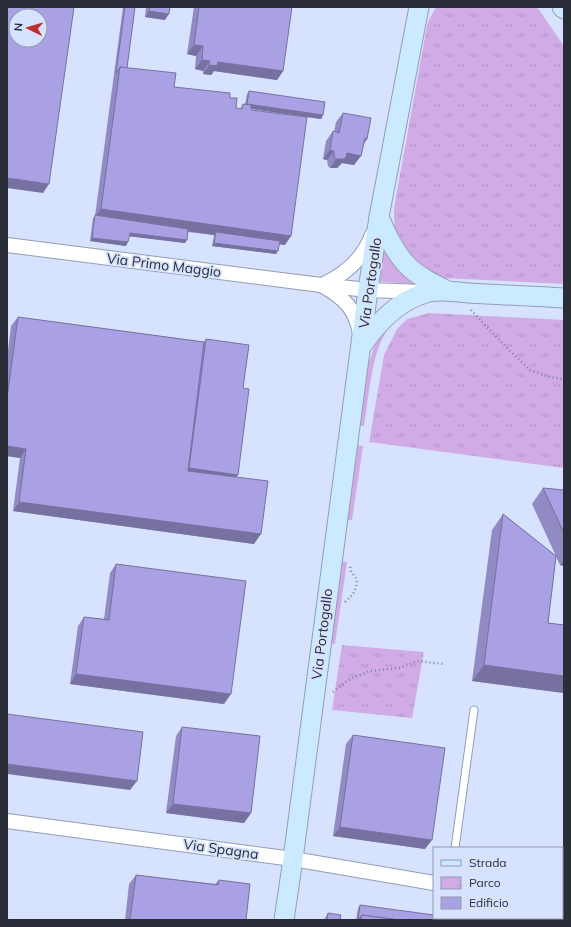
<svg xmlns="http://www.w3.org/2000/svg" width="571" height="927" viewBox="0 0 571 927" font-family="Mulish,sans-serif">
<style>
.grass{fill:#d1abe6}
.park{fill:url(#park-tufts)}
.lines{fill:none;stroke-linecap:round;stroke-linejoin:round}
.service-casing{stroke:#929eb6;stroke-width:9}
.minor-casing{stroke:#929eb6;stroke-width:16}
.secondary-casing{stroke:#929eb6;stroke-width:21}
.path{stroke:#7d8497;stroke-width:2.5;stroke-dasharray:1 3;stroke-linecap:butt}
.service{stroke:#fff;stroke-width:7}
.minor{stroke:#fff;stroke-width:14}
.secondary{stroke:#cbeaff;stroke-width:19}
.wall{fill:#918ac4}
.shaded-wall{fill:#7671a0}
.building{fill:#a9a1e4;stroke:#7671a0;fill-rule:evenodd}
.labels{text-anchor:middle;stroke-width:4;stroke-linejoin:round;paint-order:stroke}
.street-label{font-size:14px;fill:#292d37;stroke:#d7e3fe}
</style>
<defs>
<pattern id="park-tufts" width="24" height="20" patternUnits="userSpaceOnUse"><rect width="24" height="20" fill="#d1abe6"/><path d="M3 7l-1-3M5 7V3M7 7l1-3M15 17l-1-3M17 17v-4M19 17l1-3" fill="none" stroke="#b393c6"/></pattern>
</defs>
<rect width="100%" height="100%" fill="#d7e3fe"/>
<!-- grass -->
<g class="grass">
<path d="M383,241C388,259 396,273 414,281V284L374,281Z"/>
<path d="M404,312C394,321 385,331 380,344C371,366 368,402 364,426H358L369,362L376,342L390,320Z"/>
<polygon points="355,445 363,446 352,520 345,520"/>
<polygon points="340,561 347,562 335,644 328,643"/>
</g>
<!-- park -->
<g class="park">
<path d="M436,7H537L564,46V284L443,278C425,272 408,259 399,241C394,232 394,218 394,208L427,26L430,18Z"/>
<polygon points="429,313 564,320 564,468 369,442 384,355 397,329 407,319"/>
<polygon points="342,645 424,652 412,718 332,710"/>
</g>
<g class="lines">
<defs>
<polyline id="service" points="455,848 474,710"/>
<g id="minor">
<polyline points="7,245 321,285 368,290 423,292"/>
<path d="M322,285C344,275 363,259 372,235"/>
<path d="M323,286C344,298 356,309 360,334"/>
<polyline points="7,821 293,859 434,883"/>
<polyline points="562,905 564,905"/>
</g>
<g id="secondary">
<polyline points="562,7 564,9"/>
<path d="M379,217C386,233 394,251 406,264C417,276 434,284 448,291"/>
<path d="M361,347C377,323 397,301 426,293C437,289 456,292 469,293C500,295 532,296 564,298"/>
<polyline points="284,920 293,859 368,290 379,217 419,7"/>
</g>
</defs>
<!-- service casing -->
<use href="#service" class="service-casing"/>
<!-- minor casing -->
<use href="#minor" class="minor-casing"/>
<!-- secondary casing -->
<use href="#secondary" class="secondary-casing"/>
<!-- path -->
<g class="path">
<polyline points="471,310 506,347 530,370 550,377 564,379"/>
<path d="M345,602C354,594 356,591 357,580L351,571L350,566"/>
<polyline points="333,692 348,680 370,671 399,668 417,661 444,664"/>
</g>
<!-- service -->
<use href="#service" class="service"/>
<!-- minor -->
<use href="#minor" class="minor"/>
<!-- secondary -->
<use href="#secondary" class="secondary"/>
</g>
<!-- wall -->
<g class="wall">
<polygon points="123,7 135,7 127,68 174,87 230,98 236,108 240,109 243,104 245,104 247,94 249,91 323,115 321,119 251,109 251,110 285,245 279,244 276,254 212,246 214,235 188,232 185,243 129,236 126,246 90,241 93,218 95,216"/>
<polygon points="146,7 170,7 165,20 145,17"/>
<polygon points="194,7 292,7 283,71 277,80 214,71 211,75 203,74 203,71 195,69 196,56 187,54"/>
<polygon points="343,113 367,139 363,144 354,165 342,163 337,168 330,168 328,166 327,160 323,159 326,141 333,131 334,132 336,122"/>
<polygon points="18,317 204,342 206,339 243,388 236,477 254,544 13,511 20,458 7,456 7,359 11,326"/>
<polygon points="543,488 564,490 564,566 560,565 556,557 548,623 564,625 564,693 472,681 492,530 503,514 556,556 532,504"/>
<polygon points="116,564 224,704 70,684 78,626 84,617 104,619 110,573"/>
<polygon points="182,727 251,813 244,823 166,813 176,736"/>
<polygon points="353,735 425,849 333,836 346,744"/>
<polygon points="136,875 215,884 219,880 246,920 125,920 129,884"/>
<polygon points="360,905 459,920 356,920 358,908"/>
<polygon points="328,913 340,920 320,920 320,919 324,920"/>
</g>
<!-- shaded-wall -->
<g class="shaded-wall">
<polygon points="149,11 169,14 165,20 145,17"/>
<polygon points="194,45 203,46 196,56 187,54"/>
<polygon points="202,60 210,61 203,71 195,69"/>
<polygon points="218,62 283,71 277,80 214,71 211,75 203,74 209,65"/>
<polygon points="247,104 323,115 321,119 245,108"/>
<polygon points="365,138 367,139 361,148"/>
<polygon points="330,150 334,151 327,160 323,159"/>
<polygon points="347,153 361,156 354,165 342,163 337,168 330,168 336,159"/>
<polygon points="7,178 49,184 43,193 7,188"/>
<polygon points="101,209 291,236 285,245 216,235 216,232 214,235 94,218"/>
<polygon points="130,233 187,240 185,243 127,236"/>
<polygon points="92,238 128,242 126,246 90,241"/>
<polygon points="214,243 278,251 276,254 212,246"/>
<polygon points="7,446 26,449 20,458 7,456"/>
<polygon points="189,468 238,475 230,486 181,480"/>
<polygon points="19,502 261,534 254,544 13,511"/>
<polygon points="564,560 564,566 560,565"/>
<polygon points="484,665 564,676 564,693 472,681"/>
<polygon points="76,674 231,694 224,704 70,684"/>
<polygon points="7,764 137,781 130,790 7,774"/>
<polygon points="173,804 251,813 244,823 166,813"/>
<polygon points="340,827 432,840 425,849 333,836"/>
</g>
<!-- building -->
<g class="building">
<path d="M7,7H74L49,184L7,178ZM16,16H40V40H16Z"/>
<polygon points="125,7 135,7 127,68 120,67 116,73"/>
<polygon points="150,7 170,7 169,14 149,11"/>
<polygon points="199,7 292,7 283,71 218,62 217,66 209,65 210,61 202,60 203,46 194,45"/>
<polygon points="120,67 176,73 174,87 230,93 230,98 237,98 236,108 242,109 243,104 251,105 251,110 307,117 291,236 101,209"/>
<polygon points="249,91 325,102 323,115 247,104"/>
<polygon points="343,113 371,118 367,139 365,138 361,156 347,153 346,157 344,159 336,159 334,157 334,151 330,150 333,131 339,133"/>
<polygon points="95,215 188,229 187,240 130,233 128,242 92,238"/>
<polygon points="216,232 280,241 278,251 214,243"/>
<polygon points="18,317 204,342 188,471 268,481 261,534 19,502 26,449 7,446 7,398"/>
<polygon points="206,339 249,345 243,388 249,389 238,475 189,468"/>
<polygon points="543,488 564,490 564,533"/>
<polygon points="503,514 556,556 548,623 564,625 564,676 484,665"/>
<polygon points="116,564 246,581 231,694 76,674 84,617 109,620"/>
<polygon points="7,714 143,732 137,781 7,764"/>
<polygon points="182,727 260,736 251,813 173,804"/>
<polygon points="353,735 445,748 432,840 340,827"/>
<polygon points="136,875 218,885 219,880 250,884 246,920 130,920"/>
<polygon points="360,905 434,915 434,918 456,918 460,919 459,920 399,920 362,915 358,920"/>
<polygon points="328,913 341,915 340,920 327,920"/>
<polygon points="362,915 399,920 361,920"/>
</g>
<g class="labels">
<!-- street labels -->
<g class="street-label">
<text transform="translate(164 265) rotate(7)" y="5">Via Primo Maggio</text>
<text transform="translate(370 283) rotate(-82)" y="5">Via Portogallo</text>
<text transform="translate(322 634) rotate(-83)" y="5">Via Portogallo</text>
<text transform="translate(221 849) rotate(8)" y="5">Via Spagna</text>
</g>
</g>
<!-- border -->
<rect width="571" height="927" fill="none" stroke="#292d37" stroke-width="16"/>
<!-- legend -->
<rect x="433" y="847" width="130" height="72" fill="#d7e3fe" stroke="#919aae"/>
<rect x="441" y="860" width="20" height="6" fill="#cbeaff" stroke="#919aae"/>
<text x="469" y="867" font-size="12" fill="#292d37">Strada</text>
<rect x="441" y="877" width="20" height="12" fill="url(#park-tufts)" stroke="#919aae"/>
<text x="469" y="887" font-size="12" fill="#292d37">Parco</text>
<rect x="441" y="897" width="20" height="12" fill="#a9a1e4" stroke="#919aae"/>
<text x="469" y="907" font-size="12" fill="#292d37">Edificio</text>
<!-- north arrow -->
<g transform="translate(28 28) rotate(275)"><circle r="19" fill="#d7e3fe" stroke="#919aae"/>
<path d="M0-3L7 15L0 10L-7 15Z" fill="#bd2e31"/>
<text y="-6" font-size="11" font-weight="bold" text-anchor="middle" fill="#292d37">N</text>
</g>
</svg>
